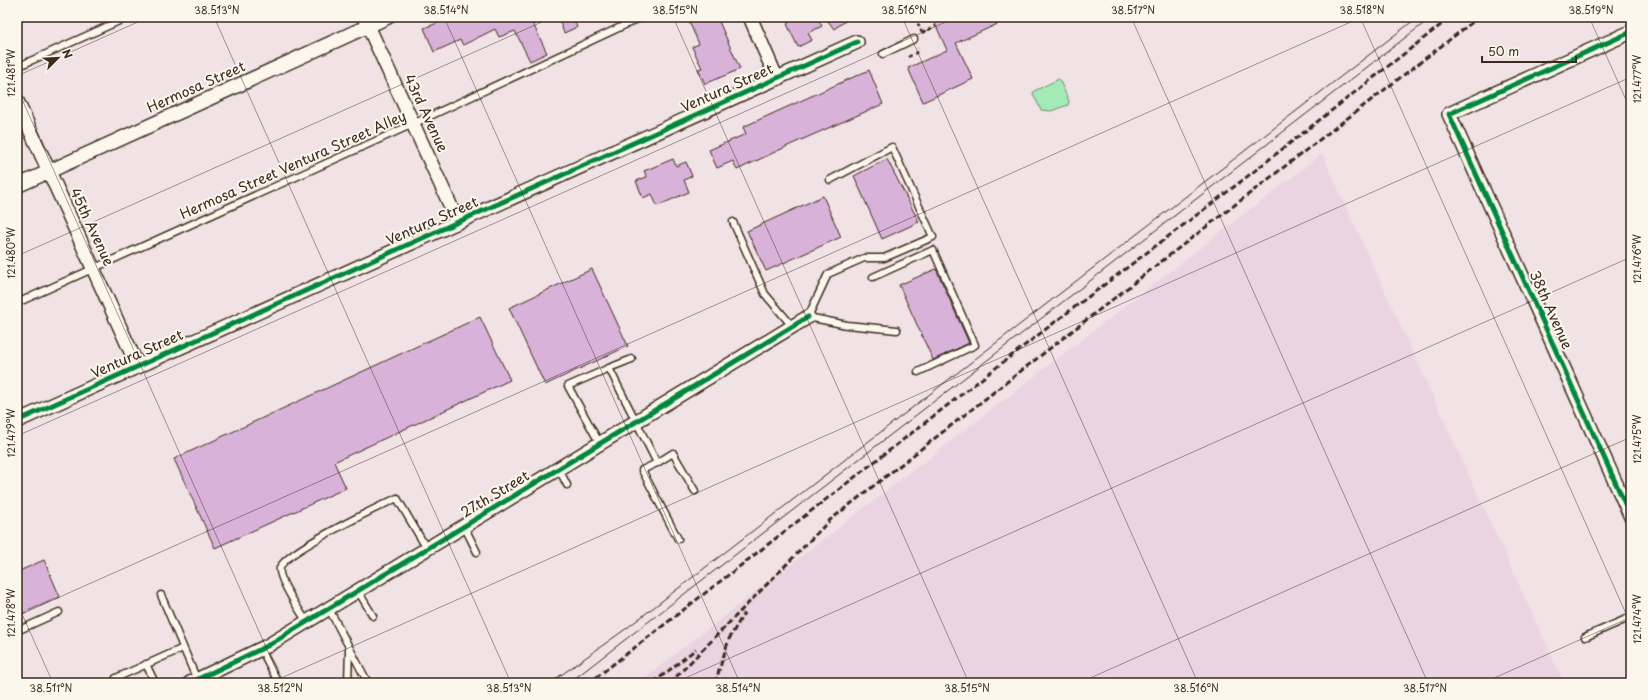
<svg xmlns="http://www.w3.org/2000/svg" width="1648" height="700" viewBox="0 0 1648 700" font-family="'Playpen Sans',sans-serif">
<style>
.built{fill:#ead4e2}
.green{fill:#a4eab6;stroke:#708a6a}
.building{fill:#d9b2d9;stroke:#3b2a1e}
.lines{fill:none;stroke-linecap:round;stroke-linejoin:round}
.service-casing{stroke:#3b2a1e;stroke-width:9}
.minor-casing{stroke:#3b2a1e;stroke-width:16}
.path{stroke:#3b2a1e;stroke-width:2.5;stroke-dasharray:4 3;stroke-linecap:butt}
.service{stroke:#fbf7ec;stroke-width:6}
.minor{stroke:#fbf7ec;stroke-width:13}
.tram{stroke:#3b2a1e;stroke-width:1}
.rail{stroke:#3b2a1e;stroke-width:3;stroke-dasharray:6 3;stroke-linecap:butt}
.cycleway-casing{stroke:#fbf7ec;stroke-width:8}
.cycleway{stroke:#00873e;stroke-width:5}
.ticks{fill:none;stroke:#3b2a1e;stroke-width:1;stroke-opacity:0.45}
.labels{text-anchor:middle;stroke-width:4;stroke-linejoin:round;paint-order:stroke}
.street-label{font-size:14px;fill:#3b2a1e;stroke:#fbf7ec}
.neatline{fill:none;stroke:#3b2a1e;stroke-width:1.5}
.ticks-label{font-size:10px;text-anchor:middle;fill:#3b2a1e}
</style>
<rect width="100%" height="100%" fill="#f1e2e6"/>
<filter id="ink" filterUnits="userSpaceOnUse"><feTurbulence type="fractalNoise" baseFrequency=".025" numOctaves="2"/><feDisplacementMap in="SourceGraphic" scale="8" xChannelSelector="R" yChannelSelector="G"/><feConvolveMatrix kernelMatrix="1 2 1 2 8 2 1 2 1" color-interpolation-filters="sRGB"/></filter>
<g filter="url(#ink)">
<!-- built -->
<polygon class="built" points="1322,154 1564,683 638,683 692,641"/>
<!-- green -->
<polygon class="green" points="1059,79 1069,101 1068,105 1051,111 1041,110 1033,94 1034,91"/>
<!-- building -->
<g class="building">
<polygon points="453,17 549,17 533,24 547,53 530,61 515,31 499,37 495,29 463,45 460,40 434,52 424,28"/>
<polygon points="558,17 573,17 577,27 564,33"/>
<polygon points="687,17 717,17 740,69 705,84 698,69 702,68 692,47 699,44"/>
<polygon points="786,17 817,17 822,26 808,33 812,40 798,47 787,24 789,23"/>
<polygon points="825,17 851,17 834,29"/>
<polygon points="932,17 1013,17 956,43 973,79 923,102 908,68 947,50"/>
<polygon points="869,70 883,104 792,144 737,170 733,161 717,168 709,150 746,134 743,127"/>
<polygon points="673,159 676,166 686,162 692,176 684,180 689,192 657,206 652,194 643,198 636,181 647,177 644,171"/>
<polygon points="887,159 919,222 882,239 854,176"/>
<polygon points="823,196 841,237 766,271 747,231"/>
<polygon points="592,269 628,346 545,385 509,308"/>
<polygon points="936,269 969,343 933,360 899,285"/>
<polygon points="480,317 510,380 334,462 346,488 215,548 174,459"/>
<polygon points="44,560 60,597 17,616 17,572"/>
</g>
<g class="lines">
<defs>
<g id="service">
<polyline points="17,19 21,17"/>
<polyline points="883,54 914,39"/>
<polyline points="17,67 128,17"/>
<polyline points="830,180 892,147 933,237 884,258 864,258 828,274 808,317 847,325 897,330"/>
<polyline points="733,222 765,294 793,327"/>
<polyline points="873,277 933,250 975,345 918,372"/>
<polyline points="17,303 413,124 642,17"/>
<polyline points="632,359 609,368 657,463 673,453 695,491"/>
<polyline points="600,444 568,386 609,368"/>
<polyline points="657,463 642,470 678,539"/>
<polyline points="559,469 567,485"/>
<polyline points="464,526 477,552"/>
<polyline points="358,591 373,616"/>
<polyline points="161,595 197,680"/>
<polyline points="329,609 368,683"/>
<path d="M307,622C301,613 277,577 280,568C284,552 378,507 397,498L427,549"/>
<polyline points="17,631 59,612"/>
<polyline points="1585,637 1631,617"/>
<polyline points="261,649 278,682"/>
<polyline points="146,664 155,683"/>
<polyline points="118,683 116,678 183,648"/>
<polyline points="348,683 349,648"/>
</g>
<g id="minor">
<polyline points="364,17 458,222"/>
<polyline points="750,17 777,79"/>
<polyline points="1631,32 1449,114 1631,517"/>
<polyline points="17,101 138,367"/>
<polyline points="17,186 388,17"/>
<polyline points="17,421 857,42"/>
<polyline points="190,683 267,646 808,317"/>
</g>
</defs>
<!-- service casing -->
<use href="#service" class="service-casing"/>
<!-- minor casing -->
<use href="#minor" class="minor-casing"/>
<!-- path -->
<g class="path">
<polyline points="915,17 922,33"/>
<polyline points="922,33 936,26"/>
<polyline points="908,57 916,53 918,48"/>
</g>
<!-- service -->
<use href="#service" class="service"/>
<!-- minor -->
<use href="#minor" class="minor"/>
<!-- tram -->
<g class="tram">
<polyline points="550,683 627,628 1418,17"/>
<polyline points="569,683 1432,17"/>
</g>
<!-- rail -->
<g class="rail">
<polyline points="589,683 1055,322 1239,183 1451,17"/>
<polyline points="653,683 696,649"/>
<polyline points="670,683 830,520 1158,264 1479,17"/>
<polyline points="715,683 729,639 744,613"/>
</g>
<defs>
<g id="cycleway">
<polyline points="1631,32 1449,114 1631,517"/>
<polyline points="17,421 857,42"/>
<polyline points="190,683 267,646 808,317"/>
</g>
</defs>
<!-- cycleway casing -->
<use href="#cycleway" class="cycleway-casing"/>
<!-- cycleway -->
<use href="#cycleway" class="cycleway"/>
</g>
</g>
<!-- ticks -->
<path class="ticks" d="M214,17L511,683M444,17L740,683M673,17L969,683M902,17L1198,683M1131,17L1428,683M1360,17L1631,625M1589,17L1631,111M17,76L149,17M17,88L282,683M17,256L553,17M17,436L957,17M17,603L53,683M17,616L1362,17M270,683L1631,77M674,683L1631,257M1079,683L1631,437M1483,683L1631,617"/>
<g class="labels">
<!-- street labels -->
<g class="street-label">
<text transform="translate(196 87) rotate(-24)" y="5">Hermosa Street</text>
<text transform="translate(727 88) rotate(-24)" y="5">Ventura Street</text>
<text transform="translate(426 113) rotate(65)" y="5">43rd Avenue</text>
<text transform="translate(293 165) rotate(-24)" y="5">Hermosa Street Ventura Street Alley</text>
<text transform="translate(432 221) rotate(-24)" y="5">Ventura Street</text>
<text transform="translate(92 227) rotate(65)" y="5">45th Avenue</text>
<text transform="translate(1551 310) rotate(66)" y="5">38th Avenue</text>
<text transform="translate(137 354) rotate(-24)" y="5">Ventura Street</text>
<text transform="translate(495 494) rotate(-31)" y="5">27th Street</text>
</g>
</g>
<!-- margin -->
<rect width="1648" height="700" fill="none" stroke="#fbf7ec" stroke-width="44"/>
<!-- north arrow -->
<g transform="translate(58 58) rotate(66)" stroke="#fbf7ec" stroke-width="3" paint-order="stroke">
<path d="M0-3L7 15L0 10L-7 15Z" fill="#3b2a1e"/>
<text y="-6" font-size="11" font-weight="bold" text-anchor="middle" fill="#3b2a1e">N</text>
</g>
<!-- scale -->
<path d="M1482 56v6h94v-6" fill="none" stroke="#3b2a1e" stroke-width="2"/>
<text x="1488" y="56" font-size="12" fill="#3b2a1e" stroke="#fbf7ec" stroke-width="3" paint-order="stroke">50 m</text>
<rect x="22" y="22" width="1604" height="656" class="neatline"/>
<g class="ticks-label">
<text x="217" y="14">38.513°N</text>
<text x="446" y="14">38.514°N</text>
<text x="675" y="14">38.515°N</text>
<text x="904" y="14">38.516°N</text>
<text x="1133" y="14">38.517°N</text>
<text x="1362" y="14">38.518°N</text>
<text x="1591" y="14">38.519°N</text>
<text transform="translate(11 73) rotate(-90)" y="4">121.481°W</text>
<text transform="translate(1637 79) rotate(-90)" y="4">121.477°W</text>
<text transform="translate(11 253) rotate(-90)" y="4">121.480°W</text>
<text transform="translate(1637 259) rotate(-90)" y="4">121.476°W</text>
<text transform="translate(11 433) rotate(-90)" y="4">121.479°W</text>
<text transform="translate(1637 439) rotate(-90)" y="4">121.475°W</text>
<text transform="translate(11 613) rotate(-90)" y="4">121.478°W</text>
<text transform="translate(1637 619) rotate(-90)" y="4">121.474°W</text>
<text x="51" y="692">38.511°N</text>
<text x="280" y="692">38.512°N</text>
<text x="509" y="692">38.513°N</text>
<text x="738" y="692">38.514°N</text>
<text x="967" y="692">38.515°N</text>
<text x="1196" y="692">38.516°N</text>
<text x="1425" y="692">38.517°N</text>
</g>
</svg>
